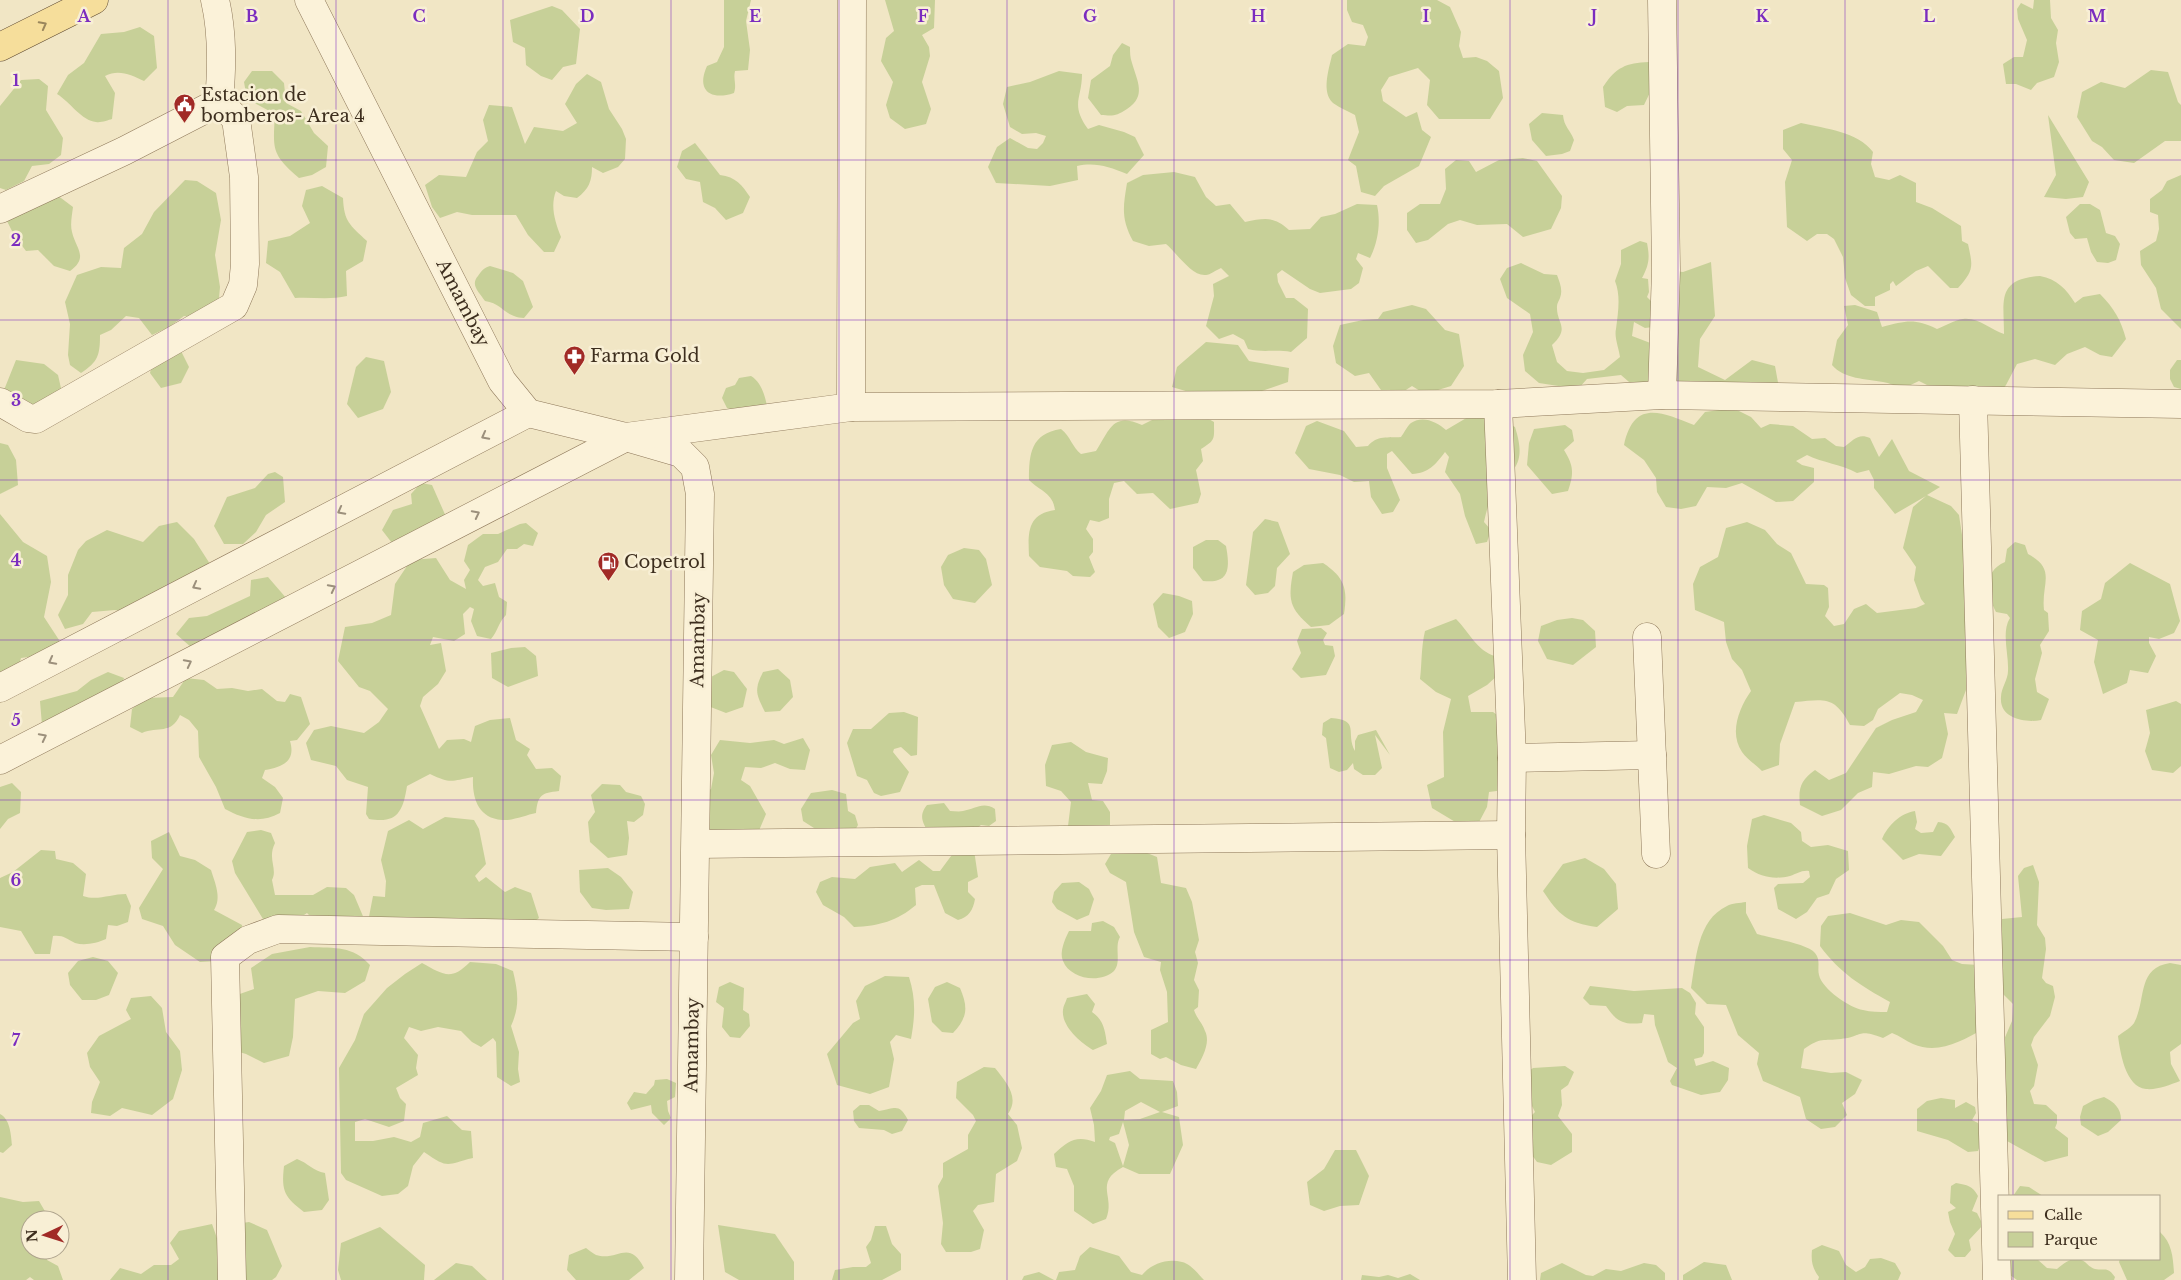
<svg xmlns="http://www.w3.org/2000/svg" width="2181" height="1280" viewBox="0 0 2181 1280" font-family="'Libre Baskerville',serif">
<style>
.green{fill:#c7d098;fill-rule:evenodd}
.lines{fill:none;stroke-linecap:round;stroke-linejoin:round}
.minor-casing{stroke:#8e785a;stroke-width:29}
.major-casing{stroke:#5b452e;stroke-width:29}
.minor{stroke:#fbf2d9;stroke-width:28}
.major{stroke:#f6de9b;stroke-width:28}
.oneway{stroke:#9a865c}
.oneway2{stroke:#9c907c}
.grid{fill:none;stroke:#7b2cbf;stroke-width:1;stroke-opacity:0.55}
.labels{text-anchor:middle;stroke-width:5;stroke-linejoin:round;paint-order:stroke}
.poi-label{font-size:18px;fill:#3d2e1e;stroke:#f8efd5;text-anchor:start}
.street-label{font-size:18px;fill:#3d2e1e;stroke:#f8efd5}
.grid-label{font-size:16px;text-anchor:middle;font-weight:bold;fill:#7b2cbf;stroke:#f8efd5;stroke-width:5;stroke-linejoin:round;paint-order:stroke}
</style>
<rect width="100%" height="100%" fill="#f1e6c5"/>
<!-- green -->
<g class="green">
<path d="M724,0H751L746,21L750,50L748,70L735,71C733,79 737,85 734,93C710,101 696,90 707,66L717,62L724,47Z"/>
<polygon points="885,0 935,0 934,28 922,35 929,47 930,56 922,82 931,109 926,124 905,129 890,118 886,105 893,82 881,61 886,38 894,31"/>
<path d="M1347,0H1437L1450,7L1461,32L1459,46L1463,58L1476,57L1487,61L1499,71L1503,98L1490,119H1439L1427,105L1430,80L1418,68L1389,77L1381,90L1383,101L1406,117L1417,112L1422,130L1431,137L1419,166L1384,186L1375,196L1361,192L1356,166L1348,160L1359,132L1355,115C1348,111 1340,108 1333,103C1321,92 1329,69 1332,55L1348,44L1365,46L1368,37L1363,25L1352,22L1347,10Z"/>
<polygon points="2034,0 2050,0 2051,18 2058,30 2056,43 2059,62 2054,77 2037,83 2031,90 2016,84 2006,84 2003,64 2014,57 2023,57 2027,40 2018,19 2017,9 2021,3 2033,9"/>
<polygon points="552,6 562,10 580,29 576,64 563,67 552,80 541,76 526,65 525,48 513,42 510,20"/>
<path d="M140,27L154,36L157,68L144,81C131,75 119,69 105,76L115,93L112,119C108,120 101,123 96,122C82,121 70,102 57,94L68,75L84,63L101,34L124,32Z"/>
<path d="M1122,43L1130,47C1130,52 1130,58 1132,63C1137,81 1147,96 1127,109C1116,116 1114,116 1101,115L1088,98L1091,80L1110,66L1113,55Z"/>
<path d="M1649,62L1655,82L1644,105L1627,106L1617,112L1605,107L1603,87C1616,67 1626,63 1649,62Z"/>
<polygon points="2151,70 2168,72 2178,102 2181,105 2181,141 2165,141 2134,163 2114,160 2102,147 2092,141 2077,117 2082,92 2101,82 2125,88"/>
<path d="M252,71H272L284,83L286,103L301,111L314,133L328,146L326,167L312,175L299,178C271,154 273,149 275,114L247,99L244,82Z"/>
<path d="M1059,71L1082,74C1082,99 1070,104 1088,129L1099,125L1124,132L1135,137L1144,155L1127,174C1109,167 1096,162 1077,166L1078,180L1050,186L996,183L988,167L997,147L1010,138L1028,148L1037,149L1043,143L1046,136L1036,133L1022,134L1010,127L1003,104L1007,87L1030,82Z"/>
<path d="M587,74L601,82L609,109L622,129L626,139L625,159L618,167L603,173L592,167C592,181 589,189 577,198L564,196L556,191C550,206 555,222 561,237L554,252H544L528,235L516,215H472L457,212L440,218L432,207L425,185L439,175L466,177L477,152L488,141L483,120L489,105L512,107L525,144L534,127L563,131L577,123L565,104L576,84Z"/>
<polygon points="39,79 48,86 46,110 63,138 61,155 49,164 32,166 24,181 6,190 0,188 0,106 21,80"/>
<path d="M1542,113L1563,115C1564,127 1570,129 1574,140L1570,151L1562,154L1546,156L1532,140L1529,124Z"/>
<polygon points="2048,115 2089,182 2083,197 2066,199 2044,197 2056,175"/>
<path d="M1801,123C1826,129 1857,131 1873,152L1871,164L1875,177L1889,180L1900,175L1916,183V202L1932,208L1961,226L1962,241L1968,244C1973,267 1974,270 1958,288H1950L1928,266L1916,271L1896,286L1893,281L1890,284V290L1875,297V306H1865L1851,295L1845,278L1843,257L1834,239L1827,234H1817L1807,241L1787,227L1785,182L1792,160L1783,149V130Z"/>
<path d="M695,143L720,175C736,177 742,185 750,197L743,213L726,220L715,208L703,202L700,182L686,179L677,167L682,151Z"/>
<polygon points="1523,158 1537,161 1562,196 1561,208 1551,229 1523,237 1507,224 1477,225 1460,220 1448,224 1428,240 1416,243 1407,230 1407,213 1420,204 1440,204 1446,189 1445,169 1456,160 1469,161 1476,172 1499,160"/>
<path d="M1174,172L1195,177L1206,197L1216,206L1230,204L1245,222C1265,218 1274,216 1289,230L1310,229L1321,217L1335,214L1357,204L1377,205C1381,223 1378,242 1370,258L1358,253L1356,259L1363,268L1359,283L1351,289L1320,293L1310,289L1282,270L1277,274L1278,282L1286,298H1294L1308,309L1307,338L1291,352C1276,349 1263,353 1248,349L1244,340L1233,334L1219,339L1206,326L1214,296L1213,284L1229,276L1221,268C1216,270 1210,275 1206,275C1192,277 1176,252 1166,244L1149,246L1133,241C1121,219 1123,207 1127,183L1143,175Z"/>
<polygon points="2181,175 2181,329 2161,309 2156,288 2141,265 2140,251 2156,241 2159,229 2158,215 2150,212 2150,199 2162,190 2167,181"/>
<path d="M185,180L197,181L216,193L221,220L215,255L220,287L218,309L201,319L184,316L169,327L152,335L139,318L126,316L111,330L100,335C100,355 98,362 81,373L70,365L68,355L70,324L65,302L77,275L101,267L121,268L124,248L142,234L154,212Z"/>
<path d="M322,186L343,198C344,222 350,225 367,241L363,261L346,271L347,296C330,300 313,297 295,298L280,272L266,263L268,241L290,236L310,223L302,206L306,190Z"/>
<path d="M53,192L73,207C72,215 70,225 72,232C76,249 89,257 70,271L54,266L38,250L26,251L14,235L7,221Z"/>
<polygon points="2080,204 2090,204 2100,210 2106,233 2115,236 2120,244 2116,260 2108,263 2097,262 2091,252 2087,238 2075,239 2070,233 2066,217"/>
<path d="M1640,241L1647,243C1650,258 1649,265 1642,278L1648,279L1649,292L1647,297L1653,303V327L1645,328L1634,322L1632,336L1653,344L1661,372L1647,386L1636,388L1621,375L1587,379L1578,389L1539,383L1525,371L1523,355L1533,332L1530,314L1507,298L1500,279L1507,268L1521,263L1544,274L1557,275C1560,283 1563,290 1560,298C1559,301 1557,303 1557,306C1556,324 1571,327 1552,345L1557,362L1567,371L1583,373L1604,370L1620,357C1619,349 1614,337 1616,329C1618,313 1621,296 1615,281L1621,264V250Z"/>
<polygon points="1711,262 1715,316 1700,339 1698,367 1725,380 1752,360 1775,366 1779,388 1662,395 1678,353 1666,270 1683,272"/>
<path d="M490,266L513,273L523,281L533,307L524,318C504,317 504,304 485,301C479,292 470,285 478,276C482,270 484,268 490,266Z"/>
<path d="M2040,276C2057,279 2066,289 2075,303L2083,297L2100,294C2114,308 2121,320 2126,339L2112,357L2100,355L2085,347L2067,354L2055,365L2035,359L2017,364L2006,385L1992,404L1931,387L1919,381L1902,389C1896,386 1889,383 1883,382C1866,379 1844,379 1832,365L1837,340L1848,325L1844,306L1855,305L1877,312L1882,327C1906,321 1914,318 1937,329C1945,326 1955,320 1963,319C1978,317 1991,330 2004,334C2004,301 1996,279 2040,276Z"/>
<polygon points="1412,305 1426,309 1445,330 1459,334 1464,366 1451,386 1425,394 1412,386 1395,397 1381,390 1369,373 1355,376 1336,363 1333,346 1340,325 1363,320 1378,319 1383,312"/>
<polygon points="1206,342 1238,345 1249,361 1289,368 1288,382 1239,399 1189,392 1172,387 1177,367"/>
<polygon points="175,347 182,353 189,367 181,383 161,388 150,373 155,354"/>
<polygon points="366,357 384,361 391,392 383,409 358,418 347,404 356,367"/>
<polygon points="16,360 44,364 58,375 63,397 38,415 4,390"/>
<polygon points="2177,360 2181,360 2181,389 2174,387 2170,379 2170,370"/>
<path d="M751,376C761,382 765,395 767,406L734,410L727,408L722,398L726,388L735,385L739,378Z"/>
<path d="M1733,408L1751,417L1761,428L1770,424L1793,426L1812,439L1825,438L1836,446L1844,447C1854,440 1858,433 1870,438L1879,457L1892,439L1909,471L1940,487L1927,495L1951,506L1959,515L1978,641L1966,670V690L1957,714L1944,713L1948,734L1942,758L1928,767L1916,766L1889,774L1873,772L1872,787L1858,793L1841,810L1822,816L1800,805C1798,788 1801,780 1815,770L1829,780L1846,773L1876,728L1892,720L1916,712L1923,700L1912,695L1900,693L1878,709L1873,720L1864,726L1850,725C1835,696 1825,699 1795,702L1780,744L1779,765L1762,771C1756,765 1747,759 1742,752C1729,733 1739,708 1751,691L1742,670L1732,659L1726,642L1724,622L1695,610L1693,584L1700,567L1718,557L1726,528L1747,522L1765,530L1777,544L1791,553L1806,584L1824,585L1828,588L1829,607L1825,616L1834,626L1844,624L1854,609L1866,604L1877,613L1916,608L1925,604L1921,599L1914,580L1916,567L1903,548L1913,507L1926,496L1895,514L1874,488V480L1869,470L1857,473C1841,464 1823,463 1807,455L1796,461L1802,465L1814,468V482L1793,501L1776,502L1742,483L1726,488L1707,487L1696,506L1681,509L1666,507L1657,492L1656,478L1644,460L1624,445C1634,399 1661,412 1694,425L1705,412Z"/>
<path d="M1196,412L1214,422C1214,439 1216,440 1201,449L1203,461L1196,470L1201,494L1198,503L1170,509L1153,493L1137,494L1124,481L1114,483L1109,499V518L1099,522L1090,520L1086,529L1093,539V552L1089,557L1095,572L1090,577L1073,576L1067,571L1040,567L1029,556C1028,533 1027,514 1055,510C1053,493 1040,491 1029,480C1029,453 1031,434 1061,429C1071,437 1072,447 1081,454L1096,451C1110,430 1112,412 1142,425L1158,417Z"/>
<path d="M1493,416L1515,427C1527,465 1514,468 1493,496C1488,503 1486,513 1484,522L1491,530L1487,542L1476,544L1465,516L1460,494L1445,472L1449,457L1445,452C1435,465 1429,473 1412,474L1392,451L1387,454V468L1400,500L1393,512L1382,514L1371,497L1369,481L1354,482L1340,475L1309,469L1295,453L1306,426L1317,421L1344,431L1356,447L1368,446C1377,435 1388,438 1401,437C1404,433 1408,425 1411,423C1423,415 1437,422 1446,430L1468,417Z"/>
<path d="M1565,425L1572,430L1574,441L1564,450C1574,466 1574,474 1568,491L1552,494L1527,465L1529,443L1534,429Z"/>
<polygon points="0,443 8,445 16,460 18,485 0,494"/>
<polygon points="275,472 283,477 285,502 266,515 256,532 243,544 224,544 214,526 227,497 255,488 268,474"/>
<polygon points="421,483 432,485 447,519 392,543 382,530 393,510 412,504 411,494"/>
<polygon points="0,514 23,542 47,556 51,582 44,617 61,643 43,655 21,658 16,677 0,683"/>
<polygon points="1265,519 1278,522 1290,554 1277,568 1275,586 1268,593 1255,595 1246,585 1253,532"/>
<polygon points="177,522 194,539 210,564 139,614 115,610 92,612 83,624 65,629 58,615 68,595 68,575 78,550 86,541 107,530 143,542 159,526"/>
<path d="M526,523L538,533L533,546L524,544L517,549H507L498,562L485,567L478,580L483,586L495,583L499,597L507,602L506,615C498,623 498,631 491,639L477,636L471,621L474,609L470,607L463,614L465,634L454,641L433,637L430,645L441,643L446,671L438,684L423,697L420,706L439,749L447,740L464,739L471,742L475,726L490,720L510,718L516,740L530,749L527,755L536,769L552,768L561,776L559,791C541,793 538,795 536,813C526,815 512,821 502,820C478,818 472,798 473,777C451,781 451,784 430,774L407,786C403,812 397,824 369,819L366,814L368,787L347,780L336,766L311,760L306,743L314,730L331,726L364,733L379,722L388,709L370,691L359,687L338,661L345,627L372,623L391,615L395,584L411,560L436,558L450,580L466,589L464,580L470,570L464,561L468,545L483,534H498L520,524Z"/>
<path d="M1206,540H1218L1226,546C1230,568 1230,584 1203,581L1193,568V547Z"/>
<path d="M2015,542L2025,545L2028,554C2057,570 2041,583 2044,610L2048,613L2049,631L2040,645L2042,653L2035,679L2037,692L2049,699L2041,720C2026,723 1999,719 2001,697C2001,688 2008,680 2008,671C2009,655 2001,632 2010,618L2007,614L1996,612C1987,594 1983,571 2005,562L2007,549Z"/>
<polygon points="964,548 979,550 986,559 992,585 975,603 953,599 944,585 941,567 948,555"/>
<path d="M1323,563C1344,577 1348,588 1344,614L1329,625L1311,627C1289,608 1288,600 1293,572L1304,565Z"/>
<polygon points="2130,563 2170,584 2180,621 2174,633 2159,639 2149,637 2149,643 2156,656 2148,673 2130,670 2127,683 2103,694 2094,662 2098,640 2080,630 2082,611 2101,599 2105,583"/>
<polygon points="268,577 287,599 260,614 224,629 213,643 192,648 176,634 189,618 207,616 250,596 251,580"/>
<polygon points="1163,593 1179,596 1192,601 1193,614 1185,632 1169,638 1158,627 1153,604"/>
<polygon points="1572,618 1583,620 1595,631 1596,647 1573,665 1547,659 1538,641 1541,626 1557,620"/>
<path d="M1456,619C1469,632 1477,651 1495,656L1498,675L1487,685L1468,696L1471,712H1493L1512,726V789L1489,792L1487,807L1478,824L1462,826L1432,808L1427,785L1444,777L1443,732L1451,699L1436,692L1420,679C1422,662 1421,648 1425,631Z"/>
<polygon points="1321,628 1327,633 1323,640 1325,645 1333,646 1335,656 1326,675 1301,678 1292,669 1301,653 1297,641 1302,629"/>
<polygon points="525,647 536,656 538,676 508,687 492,678 491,653 511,648"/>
<path d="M778,669L790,680L793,697L780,711L765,712C756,694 754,690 763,672Z"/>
<polygon points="724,670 734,672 747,689 743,707 726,713 708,706 709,678"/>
<polygon points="108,672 124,678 122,685 42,725 40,701 77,691 91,680"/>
<path d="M186,678L204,680L217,689L232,688L248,691L262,689L277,701L285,702L290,694L301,697L310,724L297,740L290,741C296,761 283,767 265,770L262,778L275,787L283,798L280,813C260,824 244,819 225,809L216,787L199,757L198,731L189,720L180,715C171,735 158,726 142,733L130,727L132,709L146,698L173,697Z"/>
<polygon points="2176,701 2181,704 2181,766 2173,773 2152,770 2145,751 2150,733 2146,710"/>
<polygon points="904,712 918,717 917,755 911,756 901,747 894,749 893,752 909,772 900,792 881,796 874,793 867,780 857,776 847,743 853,729 871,729 889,713"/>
<path d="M1331,718C1361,720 1345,733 1355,751V741L1358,735L1376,730L1390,755L1375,735L1382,768L1375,775H1363L1354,769L1353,763L1347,770L1339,772L1330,768L1326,738L1322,735L1323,723Z"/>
<polygon points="803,738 810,750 805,770 790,769 775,763 761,768 745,767 741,780 750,786 766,814 755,840 725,845 696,825 692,800 711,789 714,773 711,755 720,740 750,743 774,740 784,744"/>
<polygon points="1071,742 1086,752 1108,758 1107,771 1102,784 1088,783 1092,800 1103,801 1110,812 1110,826 1079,837 1068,826 1071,802 1061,791 1046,786 1045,765 1052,745"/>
<polygon points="12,783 21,792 20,813 8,819 0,829 0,787"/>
<polygon points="602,784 620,785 626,792 641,796 645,804 643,815 634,822 627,821 629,838 627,855 608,858 590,842 588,822 595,812 591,795"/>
<polygon points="832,790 846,794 848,811 855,815 858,825 848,842 823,839 814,828 803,821 801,809 811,793"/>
<path d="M944,803L950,811C954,811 959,812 963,811C975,809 983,801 995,809L996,821L989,826L981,825L972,832H928C922,821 919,815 927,805Z"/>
<path d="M1915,811L1917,822L1915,829L1921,833L1933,832L1938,822C1949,823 1950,828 1955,837L1941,856L1919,854L1903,860L1882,839C1888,825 1901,813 1915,811Z"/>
<path d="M1764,815L1791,823L1801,832L1802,841L1811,847L1828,845L1848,851L1849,870L1836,879L1829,894L1817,898L1807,912L1796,919L1778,909L1774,888L1778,884L1803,883L1810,877L1809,871C1801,870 1797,874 1790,876C1774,880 1761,877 1748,868L1747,846L1752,819Z"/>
<polygon points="445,817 474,820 479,829 486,864 475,876 479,882 486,877 505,892 515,887 531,893 539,918 527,927 367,927 373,896 385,897 386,881 381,860 388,831 409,820 423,829"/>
<path d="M261,830L271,833L275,843C267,859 278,869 272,880L275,895H313L327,887L346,888L354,895L365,921L316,922L307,913C294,923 279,923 263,919L235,873L232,861L247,832Z"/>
<path d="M169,832L180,856L195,860L211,870C215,883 222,898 214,910L242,925L243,936L234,960L200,962L175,945L163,926L142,919L139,908L163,869L152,858L151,841Z"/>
<path d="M1132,847L1157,857L1161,883L1186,888L1192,902L1199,940L1195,952L1198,963L1194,980L1199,990L1198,1007L1194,1010C1197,1019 1203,1024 1205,1031C1211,1043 1202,1058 1196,1069L1181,1065L1166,1057L1160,1059L1151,1054V1030L1168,1022L1167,992L1160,970L1161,962L1144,957L1134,932L1126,882L1110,873L1105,864L1114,849Z"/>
<path d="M957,848L974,850L978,877L968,882V892L975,899C973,910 969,917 958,920L945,913L934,885H922L915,888L916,905C897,921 879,926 854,927L844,917L823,905L816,892L820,882L832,877L855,879L870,867L895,863L902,872L919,860L933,871H940Z"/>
<path d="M41,850L55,851L56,859L73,863L86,874L83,896C97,901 111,894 126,894L131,906L128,922L117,926L108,925L106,939C97,943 85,946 75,943C66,939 64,935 53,936L50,954H35L21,931L0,927V878L13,872Z"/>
<path d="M1585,858L1604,869L1616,884L1618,909L1597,927C1567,923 1559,915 1543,891L1563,864Z"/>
<polygon points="2033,865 2039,882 2037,925 2045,938 2046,949 2042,978 2046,983 2053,986 2055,997 2050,1016 2034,1037 2031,1045 2038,1065 2034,1086 2030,1091 2034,1104 2046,1105 2057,1115 2057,1123 2055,1128 2068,1138 2068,1156 2045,1162 2007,1141 1997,1056 2012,1021 2013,1004 1997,988 1996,954 2002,919 2022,917 2018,876 2024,868"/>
<polygon points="608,868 621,877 633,892 629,909 606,910 592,908 580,892 579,870"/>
<polygon points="1079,882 1089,889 1094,899 1089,915 1077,920 1057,909 1052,902 1054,892 1062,883"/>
<path d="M1746,902V913L1757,934C1770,938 1808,944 1815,953C1821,960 1817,968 1819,975C1822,989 1850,1008 1863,1010C1871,1012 1879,1012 1887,1012L1890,1002C1861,986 1840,973 1820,946L1821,926L1828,916L1850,913L1886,925L1901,920L1919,922L1943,946L1952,960L1962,964L1979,965L1983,1029C1962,1041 1938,1055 1913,1044C1906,1041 1900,1036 1892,1033L1883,1038C1856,1028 1863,1037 1841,1039C1823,1041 1821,1037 1804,1049L1801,1068L1831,1073L1846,1072L1862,1080L1855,1094L1842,1103L1847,1115L1835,1127L1821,1129L1806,1119L1800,1097L1763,1081L1757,1064L1759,1053L1738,1035L1726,1005L1707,1004L1691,988C1696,960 1697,920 1727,906C1732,903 1740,903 1746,902Z"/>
<path d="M1103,921L1114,927L1120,937C1114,947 1122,962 1114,971C1100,984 1070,979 1063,961C1059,952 1065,939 1069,931H1091L1092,923Z"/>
<path d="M310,947C335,948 353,946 370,965L365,981L345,993L318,991L295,999L293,1037L289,1056L264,1063L246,1054L219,1046L234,996L254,989L251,968L272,954Z"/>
<polygon points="93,957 108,961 118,973 109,995 96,1000 82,1000 70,985 68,973 78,961"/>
<path d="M470,962L496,964L513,971C518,992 520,1006 511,1026L519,1052L518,1069L520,1082L511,1086L497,1077L496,1042L493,1038L481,1047L472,1042L461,1031L438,1027L421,1031L409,1027L404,1038L418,1055L416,1068L418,1075L396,1088L400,1098L406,1104L404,1121L389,1127L365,1119L355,1122V1141H373L394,1137L411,1142L420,1137L423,1123L447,1116L462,1130L471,1131L473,1158C446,1164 450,1170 424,1152L413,1166L408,1186L398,1194L382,1196L346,1180L341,1173L339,1068L355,1040L364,1014L387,988L405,974L422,963C444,975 451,981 470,962Z"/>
<path d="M2170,963L2181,965V1044L2170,1052L2171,1064L2180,1081C2169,1085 2158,1090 2146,1089C2125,1087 2120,1051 2118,1036C2123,1032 2133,1027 2135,1021C2146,999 2137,968 2170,963Z"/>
<path d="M885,976L909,977C916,999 915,1017 911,1039L896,1035L890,1042L894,1059L889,1087L870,1094L837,1085L827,1054L853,1023L860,1019L856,1001L865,986Z"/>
<polygon points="730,982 744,988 743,1010 749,1014 750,1026 740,1038 730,1037 722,1027 724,1008 716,1002 719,987"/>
<path d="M947,982L960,988C968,1007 968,1017 953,1033L942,1032L932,1022L928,999L935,987Z"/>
<path d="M1590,986L1634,991L1682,988L1690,993L1696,1003L1695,1014L1704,1027V1053L1702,1057L1694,1059L1696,1066L1713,1061L1729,1068L1728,1080L1720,1092L1701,1095L1672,1085L1670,1081L1677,1068L1668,1062L1655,1025L1654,1015L1644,1014L1642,1023C1623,1025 1617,1022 1606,1006L1590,1005L1583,998Z"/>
<path d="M1087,994L1095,1004L1092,1012C1104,1020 1105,1031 1107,1044L1093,1050C1081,1043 1061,1026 1063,1010C1063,1006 1066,1002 1067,998Z"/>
<polygon points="151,996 162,1008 166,1032 180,1051 182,1070 173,1099 152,1115 122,1108 110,1116 91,1113 92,1102 100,1082 90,1067 87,1053 99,1036 131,1019 126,1010 131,998"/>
<polygon points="1565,1066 1574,1072 1568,1085 1561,1090 1562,1105 1558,1116 1572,1134 1572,1152 1551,1165 1537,1162 1524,1144 1530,1117 1535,1112 1527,1096 1527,1073 1533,1068"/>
<path d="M984,1067L995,1068C1006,1082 1020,1097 1008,1114L1017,1125L1022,1148L1017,1161L996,1174L994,1202L978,1205L973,1211L984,1230L980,1249L971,1252H946L941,1244L943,1223L938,1186L943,1177V1163L968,1149V1135L976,1121L973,1115L956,1098L957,1082Z"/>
<path d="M1130,1071L1140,1079L1173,1081L1177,1092L1178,1106L1162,1112L1179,1117L1183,1145L1170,1174H1139L1123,1167C1093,1183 1116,1197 1106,1219L1093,1224L1074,1211V1186L1067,1169L1056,1167L1054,1154C1068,1141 1076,1135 1095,1142L1094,1125L1090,1108L1101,1091L1107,1075ZM1141,1102L1160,1112L1140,1119L1124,1120L1125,1111ZM1123,1122L1129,1145L1123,1166L1115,1143L1109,1140L1110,1137L1119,1134Z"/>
<polygon points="667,1079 676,1083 675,1097 667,1101 668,1111 671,1118 664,1125 652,1113 651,1105 631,1110 627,1103 634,1092 646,1094 654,1085 655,1080"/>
<path d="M2104,1097C2114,1102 2121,1108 2121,1120L2108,1132L2098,1136L2081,1125L2080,1117L2083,1106L2094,1100Z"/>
<polygon points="1941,1098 1955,1100 1955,1108 1966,1102 1975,1107 1976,1113 1972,1120 1978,1123 1985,1131 1978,1151 1968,1152 1948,1140 1917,1131 1917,1109 1927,1101"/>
<path d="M860,1105H869L879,1111C896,1108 899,1103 908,1120L902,1131L892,1134L884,1130L859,1128L854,1121L853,1111Z"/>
<path d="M0,1114C10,1119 11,1134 12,1145L3,1153L0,1152Z"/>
<polygon points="1335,1150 1356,1150 1369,1176 1359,1205 1340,1206 1324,1211 1310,1205 1307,1182 1324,1169"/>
<path d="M297,1159C308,1163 313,1171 325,1173L329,1200L322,1210L304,1212C285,1197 281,1192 284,1166Z"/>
<path d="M1956,1183C1967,1185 1973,1186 1978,1196L1972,1211L1977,1213L1983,1225L1969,1240L1971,1250L1965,1257H1955L1948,1250L1955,1234L1950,1222L1948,1212L1956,1208L1950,1203L1951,1186Z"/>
<polygon points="2020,1186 2029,1187 2043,1196 2013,1196"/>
<polygon points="0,1197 23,1202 39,1201 46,1213 48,1220 30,1220 30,1250 47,1250 47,1260 58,1266 63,1280 34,1280 30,1277 26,1280 0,1280"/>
<polygon points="249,1222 267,1230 282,1266 276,1277 272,1280 239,1280 218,1272 218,1280 110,1280 120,1268 141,1274 154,1265 171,1265 179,1259 170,1243 179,1231 212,1224 218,1241 223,1226"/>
<polygon points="718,1225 775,1234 794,1262 794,1280 739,1280 725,1272"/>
<polygon points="875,1226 886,1226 892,1244 901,1254 901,1270 882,1280 832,1280 835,1270 853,1267 866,1267 871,1263 866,1247 871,1240"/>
<polygon points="380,1227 425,1265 424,1280 341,1280 338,1270 341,1243"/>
<path d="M2160,1232C2172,1243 2173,1257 2174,1273L2164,1280H2127L2119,1262L2120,1259H2160Z"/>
<path d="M1822,1245L1839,1251L1846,1265L1856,1272L1865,1267L1870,1259L1881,1258L1895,1263L1901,1273L1898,1280H1818L1819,1277C1812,1268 1811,1261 1812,1250Z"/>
<path d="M1090,1247L1119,1256L1131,1272L1142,1275C1151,1264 1167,1258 1182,1262C1191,1264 1198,1274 1204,1280H1056L1059,1272L1075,1270L1080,1256Z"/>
<path d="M586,1248C589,1250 592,1253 596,1255C617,1262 629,1238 644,1268L629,1280H576L567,1270L569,1255Z"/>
<path d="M2007,1259H2037L2047,1268L2057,1269C2066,1262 2074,1255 2085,1262C2087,1264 2091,1268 2095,1269C2106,1271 2107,1266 2115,1277L2114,1280H2017L2010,1275Z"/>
<polygon points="1704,1262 1726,1265 1732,1280 1683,1280 1683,1275"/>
<polygon points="456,1263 472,1266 487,1280 434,1280"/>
<polygon points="1562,1263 1586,1275 1593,1276 1606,1269 1621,1271 1644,1263 1656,1265 1665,1273 1665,1280 1540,1280 1541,1273"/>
<polygon points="1039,1272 1054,1280 1022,1280 1024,1276"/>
<polygon points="1410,1274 1420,1280 1361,1280 1362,1275 1379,1277 1388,1275 1398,1278"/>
</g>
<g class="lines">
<defs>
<g id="minor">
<path d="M215,0C223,34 222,68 219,102"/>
<polyline points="309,0 502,381 528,413 626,437 681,453 695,467 700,494 689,1280"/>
<polyline points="0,209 124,151 219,102"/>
<polyline points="1662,395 1666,270 1662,0"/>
<polyline points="1973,400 1997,1280"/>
<polyline points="0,402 28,418 36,419 234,306 243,285 245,264 244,177 236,119 219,102"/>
<polyline points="1498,404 1512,758 1511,835 1522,1280"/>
<polyline points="851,407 852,0"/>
<polyline points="1647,637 1656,854"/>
<polyline points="0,688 528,413"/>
<polyline points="1512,758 1652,755"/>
<polyline points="0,760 626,437 851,407 1498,404 1662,395 2181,404"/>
<polyline points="696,844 1511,835"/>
<polyline points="232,1280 225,957 248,940 278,929 694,937"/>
</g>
<polyline id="major" points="0,47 94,0"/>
</defs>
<!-- minor casing -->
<use href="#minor" class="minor-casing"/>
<!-- major casing -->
<use href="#major" class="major-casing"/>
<!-- minor -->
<use href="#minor" class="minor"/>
<!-- major -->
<use href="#major" class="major"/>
</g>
<!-- one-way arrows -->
<defs><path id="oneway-chevron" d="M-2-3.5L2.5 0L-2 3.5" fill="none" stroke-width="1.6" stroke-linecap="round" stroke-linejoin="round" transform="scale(1.25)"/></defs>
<use class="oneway" href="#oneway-chevron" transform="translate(43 25) rotate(-28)"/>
<g class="oneway2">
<use href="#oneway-chevron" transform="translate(485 436) rotate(152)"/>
<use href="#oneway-chevron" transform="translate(341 511) rotate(152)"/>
<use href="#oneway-chevron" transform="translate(476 514) rotate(-27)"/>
<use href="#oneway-chevron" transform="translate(196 586) rotate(152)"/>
<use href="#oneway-chevron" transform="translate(332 588) rotate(-27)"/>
<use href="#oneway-chevron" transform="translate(52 661) rotate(152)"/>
<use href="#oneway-chevron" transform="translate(188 663) rotate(-27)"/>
<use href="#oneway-chevron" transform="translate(43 737) rotate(-27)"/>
</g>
<!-- grid -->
<path class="grid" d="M168,0V1280M336,0V1280M503,0V1280M671,0V1280M839,0V1280M1007,0V1280M1174,0V1280M1342,0V1280M1510,0V1280M1678,0V1280M1845,0V1280M2013,0V1196M0,160H2181M0,320H2181M0,480H2181M0,640H2181M0,800H2181M0,960H2181M0,1120H2181M2013,1259V1280"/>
<!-- icons -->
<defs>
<symbol id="civic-pin" viewBox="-11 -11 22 30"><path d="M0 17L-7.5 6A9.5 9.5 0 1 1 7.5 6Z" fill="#a12a26" stroke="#f8efd5"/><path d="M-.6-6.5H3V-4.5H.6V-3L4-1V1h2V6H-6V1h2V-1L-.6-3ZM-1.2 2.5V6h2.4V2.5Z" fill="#fff"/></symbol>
<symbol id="pharmacy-pin" viewBox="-11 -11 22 30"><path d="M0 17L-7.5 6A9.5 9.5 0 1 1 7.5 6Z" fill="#a12a26" stroke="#f8efd5"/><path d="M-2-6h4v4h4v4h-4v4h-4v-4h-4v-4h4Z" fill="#fff"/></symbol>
<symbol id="fuel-pin" viewBox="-11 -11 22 30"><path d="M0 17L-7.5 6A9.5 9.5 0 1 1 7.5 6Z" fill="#a12a26" stroke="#f8efd5"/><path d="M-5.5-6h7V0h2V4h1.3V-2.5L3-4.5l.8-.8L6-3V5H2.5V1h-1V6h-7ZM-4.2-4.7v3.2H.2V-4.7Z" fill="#fff"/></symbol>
</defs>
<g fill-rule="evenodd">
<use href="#civic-pin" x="172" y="92" width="25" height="34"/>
<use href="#pharmacy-pin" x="562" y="344" width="25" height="34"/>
<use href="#fuel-pin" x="596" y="550" width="25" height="34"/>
</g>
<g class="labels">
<!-- poi labels -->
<g class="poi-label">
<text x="201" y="101">Estacion de<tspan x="201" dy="21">bomberos- Area 4</tspan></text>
<text x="590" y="362">Farma Gold</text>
<text x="624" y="568">Copetrol</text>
</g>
<!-- street labels -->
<g class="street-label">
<text transform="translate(463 303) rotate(63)" y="6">Amambay</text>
<text transform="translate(698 640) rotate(-89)" y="6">Amambay</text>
<text transform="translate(692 1045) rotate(-89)" y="6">Amambay</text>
</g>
</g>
<g class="grid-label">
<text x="84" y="22">A</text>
<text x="252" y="22">B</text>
<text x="419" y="22">C</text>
<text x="587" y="22">D</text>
<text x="755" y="22">E</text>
<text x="923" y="22">F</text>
<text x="1090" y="22">G</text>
<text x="1258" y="22">H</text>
<text x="1426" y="22">I</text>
<text x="1594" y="22">J</text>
<text x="1762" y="22">K</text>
<text x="1929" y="22">L</text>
<text x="2097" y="22">M</text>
<text x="16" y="86">1</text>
<text x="16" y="246">2</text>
<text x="16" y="406">3</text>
<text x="16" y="566">4</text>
<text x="16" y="726">5</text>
<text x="16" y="886">6</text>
<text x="16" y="1046">7</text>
</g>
<!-- legend -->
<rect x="1998" y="1195" width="162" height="65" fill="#f8efd5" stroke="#ada28c"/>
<rect x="2008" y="1211" width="25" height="8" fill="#f6de9b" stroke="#ada28c"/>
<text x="2044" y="1220" font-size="15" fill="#3d2e1e">Calle</text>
<rect x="2008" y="1232" width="25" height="15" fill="#c7d098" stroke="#ada28c"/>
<text x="2044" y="1245" font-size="15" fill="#3d2e1e">Parque</text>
<!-- north arrow -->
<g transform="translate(45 1235) rotate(266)"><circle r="24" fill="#f8efd5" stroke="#ada28c"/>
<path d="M0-4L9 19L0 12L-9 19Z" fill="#a12a26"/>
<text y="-8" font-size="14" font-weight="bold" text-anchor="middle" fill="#3d2e1e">N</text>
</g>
</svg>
